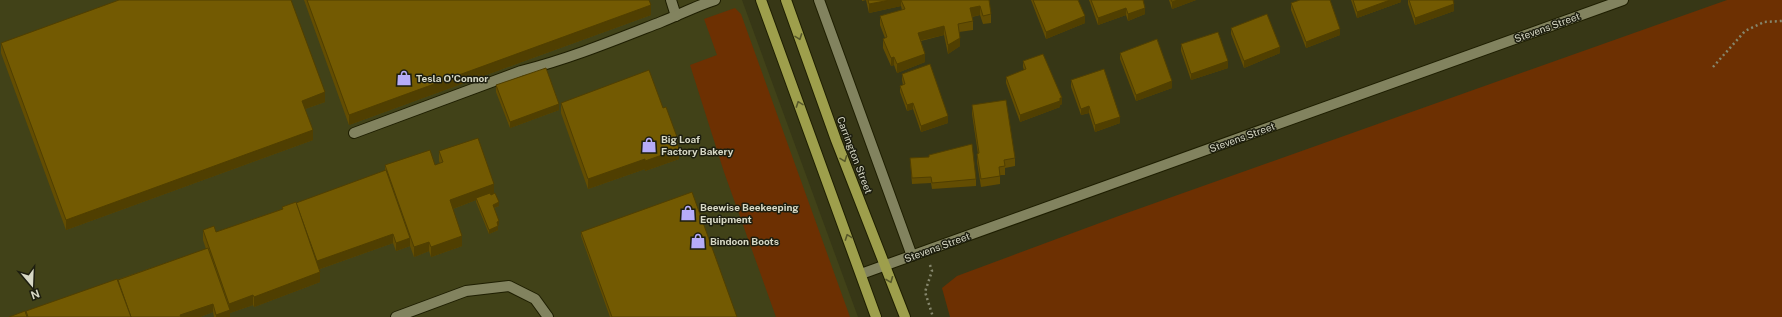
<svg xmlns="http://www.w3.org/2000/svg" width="1782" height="317" viewBox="0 0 1782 317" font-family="'Public Sans',sans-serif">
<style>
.built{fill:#414218}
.green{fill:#6d3002}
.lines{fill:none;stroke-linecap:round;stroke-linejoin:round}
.minor-casing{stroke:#1e1e00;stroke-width:12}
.major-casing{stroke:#1e1e00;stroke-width:12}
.path{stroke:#86876d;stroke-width:2.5;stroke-dasharray:2 3;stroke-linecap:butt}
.minor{stroke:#82835f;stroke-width:10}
.major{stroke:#9e9f4c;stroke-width:10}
.wall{fill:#634d02}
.shaded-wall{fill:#503f01}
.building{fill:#735a02;stroke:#503f01}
.oneway{stroke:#57582a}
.labels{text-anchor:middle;stroke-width:3;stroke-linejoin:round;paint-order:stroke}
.street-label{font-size:10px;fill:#d7d8c5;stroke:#1d1e0f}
.poi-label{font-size:10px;font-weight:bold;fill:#d7d8c5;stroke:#1d1e0f;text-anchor:start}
</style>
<rect width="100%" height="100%" fill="#373716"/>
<!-- built -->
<polygon class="built" points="0,0 742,0 858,317 0,317"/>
<!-- green -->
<g class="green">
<polygon points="1727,0 1782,0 1782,317 950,317 942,288 957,276 1124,214"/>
<polygon points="735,8 741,14 850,317 776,317 724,172 690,65 717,55 704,19"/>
</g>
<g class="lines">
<defs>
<g id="minor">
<polyline points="671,0 676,16"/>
<polyline points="819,0 912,256"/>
<path d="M354,133L521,71C569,59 615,40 661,22C679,15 696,6 715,0"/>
<polyline points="861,274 1623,0"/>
<polyline points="396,317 466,291 509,286 535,299 548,317"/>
</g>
<g id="major">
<polyline points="761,0 876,317"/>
<polyline points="786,0 836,140 905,317"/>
</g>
</defs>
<!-- minor casing -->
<use href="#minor" class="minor-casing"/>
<!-- major casing -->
<use href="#major" class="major-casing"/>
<!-- path -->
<g class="path">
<polyline points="1713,67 1745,31 1764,22 1782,21"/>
<polyline points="930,265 932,271 925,292 933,317"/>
</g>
<!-- minor -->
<use href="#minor" class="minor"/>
<!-- major -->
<use href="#major" class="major"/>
</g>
<!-- wall -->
<g class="wall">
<polygon points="304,0 649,0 651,15 349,125"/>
<polygon points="862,0 989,0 991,14 991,23 983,24 980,15 972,17 973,21 973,30 959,32 960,46 948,54 944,35 921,41 925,62 897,73 894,65 891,66 883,48 883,39 885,38 880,25 880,16 902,10 901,6 869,13 866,0 862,1"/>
<polygon points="1031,0 1078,0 1085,23 1046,39"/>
<polygon points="1089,0 1143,0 1145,14 1128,21 1126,15 1098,25"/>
<polygon points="1169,0 1196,0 1172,9"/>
<polygon points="1351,0 1401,0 1401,2 1357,18"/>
<polygon points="1408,0 1453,0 1454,11 1415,25 1408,4"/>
<polygon points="1291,3 1340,35 1306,48 1291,10"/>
<polygon points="1231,28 1280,53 1244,68 1231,34"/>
<polygon points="1,43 325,102 305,109 313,140 66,230 1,53"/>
<polygon points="1181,44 1228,68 1191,80 1181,51"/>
<polygon points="1120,53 1172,88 1136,101 1120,59"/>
<polygon points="1023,61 1062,104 1060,105 1060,107 1020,122 1006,83 1006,77 1024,70 1023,67"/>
<polygon points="902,74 948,123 921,132 913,109 907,111 900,92 900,86 903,85 902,80"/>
<polygon points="1071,80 1120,123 1095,132 1089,113 1081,115 1071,87"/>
<polygon points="496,85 559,110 510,128 496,92"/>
<polygon points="561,103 663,108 677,142 679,159 645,171 645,169 588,189 561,113"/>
<polygon points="972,105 1015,158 1015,166 1005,168 1005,175 1000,175 1000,184 981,187 977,162 977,154 978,154 972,114"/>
<polygon points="439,151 494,194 499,206 494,208 499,225 498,225 498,230 489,234 476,202 476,200 453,209 462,246 431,257 429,251 414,257 410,246 396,251 393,243 320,269 320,282 254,307 253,305 230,313 230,317 214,317 213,312 200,317 9,317 26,314 26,311 206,249 203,240 203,230 216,232 282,209 282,207 296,203 385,171 385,165 435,165 440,164 439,161"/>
<polygon points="910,158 976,179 976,186 932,189 931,183 912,184"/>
<polygon points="581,232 737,317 610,317 581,236"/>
</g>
<!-- shaded-wall -->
<g class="shaded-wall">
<polygon points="890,0 901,0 901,6 869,13 869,4"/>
<polygon points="1178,0 1196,0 1172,9 1172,2"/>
<polygon points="1390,0 1401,0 1401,2 1357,18 1357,12"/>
<polygon points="1454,4 1454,11 1415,25 1415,18"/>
<polygon points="651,5 651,15 349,125 349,115"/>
<polygon points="980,6 980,15 970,17 970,8"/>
<polygon points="1126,8 1126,15 1098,25 1098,18"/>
<polygon points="1145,8 1145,14 1128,21 1128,14"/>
<polygon points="1085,16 1085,23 1046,39 1046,32"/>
<polygon points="944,26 944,35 918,41 918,33"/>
<polygon points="1340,29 1340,35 1306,48 1306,42"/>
<polygon points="960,38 960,46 948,54 948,45"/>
<polygon points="1280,47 1280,53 1244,68 1244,61"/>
<polygon points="925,54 925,62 897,73 897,64"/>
<polygon points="894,57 894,65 891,66 891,58"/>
<polygon points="1228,61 1228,68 1191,80 1191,74"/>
<polygon points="1172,81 1172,88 1136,101 1136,95"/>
<polygon points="325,92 325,102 302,110 302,101"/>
<polygon points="1062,98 1062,104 1060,105 1060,107 1020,122 1020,115"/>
<polygon points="913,103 913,109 907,111 907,105"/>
<polygon points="559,104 559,110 510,128 510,122"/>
<polygon points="1089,106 1089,113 1081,115 1081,109"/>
<polygon points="948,116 948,123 921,132 921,126"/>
<polygon points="1120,117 1120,123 1095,132 1095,125"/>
<polygon points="313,130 313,140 66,230 66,220"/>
<polygon points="679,149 679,159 645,171 645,161"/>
<polygon points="645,159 645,169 588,189 588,179"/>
<polygon points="494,184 494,194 476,198 476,200 450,210 450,200"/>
<polygon points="499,202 499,206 493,208 493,205"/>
<polygon points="499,221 499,225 497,226 497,222"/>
<polygon points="498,226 498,230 489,234 489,230"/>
<polygon points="393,234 393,243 317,270 317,261"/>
<polygon points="462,236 462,246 431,257 431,247"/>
<polygon points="410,238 410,246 396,251 396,243"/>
<polygon points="429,242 429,251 414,257 414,247"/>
<polygon points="320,272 320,282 254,307 254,297"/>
<polygon points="253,295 253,305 230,313 230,317 216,317 216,315 229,310 229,304"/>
<polygon points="213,304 213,312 200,317 180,317 180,315"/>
</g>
<!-- building -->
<g class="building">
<polygon points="119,0 291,0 325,92 302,101 313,130 66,220 1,43"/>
<polygon points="307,0 649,0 651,5 349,115"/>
<polygon points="868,0 890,0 869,4"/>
<polygon points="901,0 989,0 991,14 983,16 980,6 970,8 973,21 958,24 960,38 948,45 944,26 918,33 925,54 897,64 894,57 891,58 883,39 887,37 880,16 905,9"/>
<polygon points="1033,0 1078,0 1085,16 1046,32"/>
<polygon points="1091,0 1143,0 1145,8 1128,14 1126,8 1098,18"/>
<polygon points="1171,0 1178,0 1172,2"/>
<polygon points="1300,0 1330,0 1340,29 1306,42 1291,3"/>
<polygon points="1353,0 1390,0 1357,12"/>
<polygon points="1409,0 1453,0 1454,4 1415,18"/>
<polygon points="1267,14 1280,47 1244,61 1231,28"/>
<polygon points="1218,32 1228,61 1191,74 1181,44"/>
<polygon points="1157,39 1172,81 1136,95 1120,53"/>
<polygon points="1043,54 1062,98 1060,98 1060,101 1020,115 1006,77 1026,69 1023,61"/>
<polygon points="930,64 948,116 921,126 913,103 907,105 900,86 905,84 902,74"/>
<polygon points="546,68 559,104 510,122 496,85"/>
<polygon points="1104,69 1120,117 1095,125 1089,106 1081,109 1071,80"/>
<polygon points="649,70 663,108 666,107 677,137 675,137 679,149 645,161 645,159 588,179 561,103"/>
<polygon points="1006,100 1015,158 1004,160 1005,166 999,167 1000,176 981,179 977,154 979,153 972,105"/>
<polygon points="478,138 494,184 450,200 462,236 431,247 429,242 414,247 385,165 430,150 435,165 443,162 439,151"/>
<polygon points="972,144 976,179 932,183 931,177 912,178 910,158 929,157 929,155"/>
<polygon points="386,170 410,238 396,243 393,234 317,261 296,203"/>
<polygon points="692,192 737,317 612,317 581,232"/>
<polygon points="490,193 491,195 495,193 499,202 493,205 499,221 497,222 498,226 489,230 476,198"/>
<polygon points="296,202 320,272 254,297 253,295 229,304 203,230 214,226 216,232 283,209 282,207"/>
<polygon points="208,248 230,310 216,315 213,304 180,315 181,317 131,317 118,280"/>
<polygon points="117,279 131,317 28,317 26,311"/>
<polygon points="25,311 27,317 9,317"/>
</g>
<!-- one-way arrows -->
<defs><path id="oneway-chevron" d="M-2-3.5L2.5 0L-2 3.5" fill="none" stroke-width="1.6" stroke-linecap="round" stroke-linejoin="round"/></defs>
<g class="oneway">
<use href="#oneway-chevron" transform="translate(799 37) rotate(70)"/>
<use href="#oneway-chevron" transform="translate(799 104) rotate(-110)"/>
<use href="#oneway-chevron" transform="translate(844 159) rotate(69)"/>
<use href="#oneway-chevron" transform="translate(848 237) rotate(-110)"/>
<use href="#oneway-chevron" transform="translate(890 280) rotate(68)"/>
</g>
<!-- icons -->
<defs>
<symbol id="shop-bare" viewBox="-9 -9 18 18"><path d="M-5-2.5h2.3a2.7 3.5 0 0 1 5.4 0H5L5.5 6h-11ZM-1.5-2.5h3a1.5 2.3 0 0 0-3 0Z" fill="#b6acf8" stroke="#1d1e0f" stroke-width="2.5" paint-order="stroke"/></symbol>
</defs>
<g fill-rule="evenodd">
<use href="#shop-bare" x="393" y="67" width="22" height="22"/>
<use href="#shop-bare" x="638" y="134" width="22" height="22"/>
<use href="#shop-bare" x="677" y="202" width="22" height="22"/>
<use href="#shop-bare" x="687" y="230" width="22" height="22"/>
</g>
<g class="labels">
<!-- street labels -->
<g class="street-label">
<text transform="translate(1547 27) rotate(-20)" y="4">Stevens Street</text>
<text transform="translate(1242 137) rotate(-20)" y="4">Stevens Street</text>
<text transform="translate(855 155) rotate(69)" y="4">Carrington Street</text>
<text transform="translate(937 247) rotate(-20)" y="4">Stevens Street</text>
</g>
<!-- poi labels -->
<g class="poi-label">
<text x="416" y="82">Tesla O'Connor</text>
<text x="661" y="143">Big Loaf<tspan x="661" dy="12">Factory Bakery</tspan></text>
<text x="700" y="211">Beewise Beekeeping<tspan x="700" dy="12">Equipment</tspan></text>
<text x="710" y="245">Bindoon Boots</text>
</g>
</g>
<!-- north arrow -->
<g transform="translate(32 285) rotate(161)" stroke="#1d1e0f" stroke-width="3" paint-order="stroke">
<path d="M0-3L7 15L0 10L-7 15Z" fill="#d7d8c5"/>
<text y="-6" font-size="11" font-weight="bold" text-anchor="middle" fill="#d7d8c5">N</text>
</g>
</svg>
